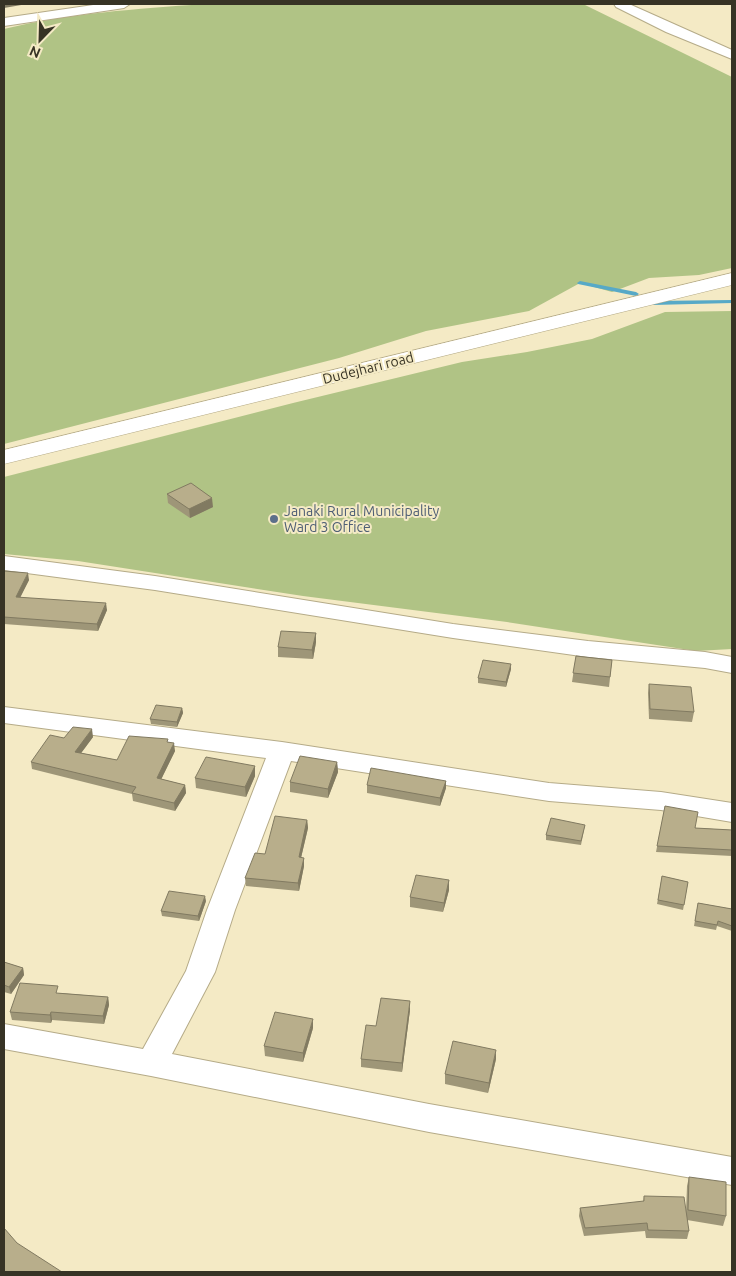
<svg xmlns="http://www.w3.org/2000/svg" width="736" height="1276" viewBox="0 0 736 1276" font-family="Ubuntu,sans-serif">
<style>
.green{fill:#b0c385}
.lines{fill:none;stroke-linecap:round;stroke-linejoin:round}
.stream{fill:#57a9c7;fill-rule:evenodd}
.street-casing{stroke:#b5ab88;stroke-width:2}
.secondary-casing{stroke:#b5ab88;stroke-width:1}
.street{fill:#fff;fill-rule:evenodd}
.secondary{fill:#fff;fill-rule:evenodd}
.wall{fill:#9e9678}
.shaded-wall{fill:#817a61}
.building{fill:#b8ae8b;stroke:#817a61}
.service-dot{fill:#5c6f8a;stroke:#f4eac5;stroke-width:2}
.labels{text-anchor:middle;stroke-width:4;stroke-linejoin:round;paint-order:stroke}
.street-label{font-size:14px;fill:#373325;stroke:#f4eac5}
.service-label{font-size:14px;fill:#4e5e75;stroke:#f4eac5;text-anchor:start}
</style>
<rect width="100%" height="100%" fill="#f4eac5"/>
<!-- green -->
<g class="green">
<path d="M204,4H583L732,77V268L699,275L649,278L612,292L580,283L529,311L426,331L339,358L4,444V29C69,13 137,9 204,4Z"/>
<polygon points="732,311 732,649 696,651 507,622 303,596 78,561 4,554 4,477 293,403 462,362 527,352 592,339 665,312"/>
</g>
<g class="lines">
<!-- stream -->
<g class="stream">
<polygon points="580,281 636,292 639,294 636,296 578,284 577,283"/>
<polygon points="732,300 732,303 653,305 650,303 653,301"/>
</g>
<defs>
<g id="street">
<polygon points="100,4 130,4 124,8 4,26 4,18"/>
<polygon points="614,4 629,4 732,50 732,59 666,32 616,7"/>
<polygon points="4,556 155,576 453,624 588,641 705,652 732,657 732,673 705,668 588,657 453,638 155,590 4,570"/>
<polygon points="4,707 282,742 549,783 661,792 732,803 732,822 661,810 549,801 291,761 235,910 215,972 172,1054 429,1104 732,1157 732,1185 429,1132 151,1076 4,1049 4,1024 143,1049 186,971 207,910 266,758 4,723"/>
</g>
<polygon id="secondary" points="732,273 732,285 4,464 4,450"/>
</defs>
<!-- street casing -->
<use href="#street" class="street-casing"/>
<!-- secondary casing -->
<use href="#secondary" class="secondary-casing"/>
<!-- street -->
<use href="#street" class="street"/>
<!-- secondary -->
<use href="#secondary" class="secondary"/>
</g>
<!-- wall -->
<g class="wall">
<polygon points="167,494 213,507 190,518 168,503"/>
<polygon points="4,571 29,580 20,597 107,610 98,631 4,624"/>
<polygon points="316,633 316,642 313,659 278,657 278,647"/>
<polygon points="576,656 612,660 609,687 572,682"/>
<polygon points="511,669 506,687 478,683 478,678"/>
<polygon points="649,684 694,712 692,722 649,719 648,693"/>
<polygon points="182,708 183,713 177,727 151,724 150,719"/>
<polygon points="93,737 81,753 117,760 169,742 175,751 161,779 185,785 186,793 175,811 133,801 132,794 32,769 31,762 64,738"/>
<polygon points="337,762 338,772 328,798 290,792 290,782"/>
<polygon points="255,766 255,776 246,797 196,788 195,778"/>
<polygon points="446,781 446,788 440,806 367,793 367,785"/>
<polygon points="665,806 696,828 732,830 732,856 656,852"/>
<polygon points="307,820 308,828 301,858 304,858 304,866 299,891 246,886 245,878 265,854"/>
<polygon points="585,825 581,845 546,840 546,835"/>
<polygon points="662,876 688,882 683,910 657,904"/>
<polygon points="449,880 449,890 443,912 410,907 410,897"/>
<polygon points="206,901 199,921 162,916 161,911"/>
<polygon points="698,903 732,909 732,931 717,926 716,930 694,926"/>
<polygon points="4,962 23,968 24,975 11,994 4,992"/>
<polygon points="60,993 108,997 109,1005 104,1024 52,1020 51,1023 12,1020 10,1012"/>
<polygon points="410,1010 402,1072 361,1067 361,1059"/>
<polygon points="313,1028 303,1062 265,1056 264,1046"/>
<polygon points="496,1059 488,1093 445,1084 445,1074"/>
<polygon points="689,1177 726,1216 723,1226 687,1220 689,1231 687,1239 646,1238 645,1231 584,1236 579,1216 580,1208 643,1202 644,1196 686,1213 687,1186"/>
</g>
<!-- shaded-wall -->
<g class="shaded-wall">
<polygon points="9,4 27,4 4,8 4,5"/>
<polygon points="212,498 213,507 190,518 189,509"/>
<polygon points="28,573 29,580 17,604 16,597"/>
<polygon points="106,603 107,610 98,631 97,624"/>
<polygon points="316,633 316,642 313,659 312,650"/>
<polygon points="511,664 511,669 506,687 506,682"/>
<polygon points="182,708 183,713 177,727 177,722"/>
<polygon points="92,729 93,737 76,760 75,752"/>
<polygon points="174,743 175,751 158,786 157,778"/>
<polygon points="337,762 338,772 328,798 328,789"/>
<polygon points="255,766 255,776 246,797 245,787"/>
<polygon points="446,781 446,788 440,806 440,798"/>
<polygon points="185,785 186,793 175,811 174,803"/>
<polygon points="307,820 308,828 299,866 299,857"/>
<polygon points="304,858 304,866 299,891 298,883"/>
<polygon points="449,880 449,890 443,912 444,903"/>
<polygon points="205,896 206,901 199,921 198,916"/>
<polygon points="23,968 24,975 11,994 9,987"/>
<polygon points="108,997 109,1005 104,1024 103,1016"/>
<polygon points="410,1001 410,1010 402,1072 402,1063"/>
<polygon points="51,1012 52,1020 51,1023 50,1015"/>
<polygon points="313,1019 313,1028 303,1062 303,1053"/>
<polygon points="496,1050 496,1059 488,1093 489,1083"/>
</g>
<!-- building -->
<g class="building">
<polygon points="191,483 212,498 189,509 167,494"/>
<polygon points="4,571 28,573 16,597 106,603 97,624 4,617"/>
<polygon points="281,631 316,633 312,650 278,647"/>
<polygon points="576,656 612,660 610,677 573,673"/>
<polygon points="483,660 511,664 506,682 478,678"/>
<polygon points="649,684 691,687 694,712 650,709"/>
<polygon points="156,705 182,708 177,722 150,719"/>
<polygon points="73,727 92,729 75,752 117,760 129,736 168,739 167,742 174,743 157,778 185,785 174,803 132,793 136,787 31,762 50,735 64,738"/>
<polygon points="300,756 337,762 328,789 290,782"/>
<polygon points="206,757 255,766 245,787 195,778"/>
<polygon points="371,768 446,781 440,798 367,785"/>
<polygon points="665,806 698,812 695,828 732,830 732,850 657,846"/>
<polygon points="275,816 307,820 299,857 304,858 298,883 245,878 255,853 265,854"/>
<polygon points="551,818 585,825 581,841 546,835"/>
<polygon points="416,875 449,880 444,903 410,897"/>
<polygon points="662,876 688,882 684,905 658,900"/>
<polygon points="169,891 205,896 198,916 161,911"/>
<polygon points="698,903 732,909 732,926 718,921 717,925 695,921"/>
<polygon points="4,962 23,968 9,987 4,985"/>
<polygon points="20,983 58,986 56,993 108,997 103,1016 51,1012 50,1015 10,1012"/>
<polygon points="381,998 410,1001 402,1063 361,1059 366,1025 376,1026"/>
<polygon points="275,1012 313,1019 303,1053 264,1046"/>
<polygon points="453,1041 496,1050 489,1083 445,1074"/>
<polygon points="689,1177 726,1182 726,1216 688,1210"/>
<polygon points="644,1196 684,1197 689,1231 648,1230 647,1223 585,1228 580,1208 644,1201"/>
<polygon points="4,1228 17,1243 62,1272 4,1272"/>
</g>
<!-- markers -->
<circle class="service-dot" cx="274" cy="519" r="5"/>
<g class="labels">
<!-- street labels -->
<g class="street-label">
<text transform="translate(368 368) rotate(-14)" y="5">Dudejhari road</text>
</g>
<!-- service labels -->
<g class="service-label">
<text x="284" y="516">Janaki Rural Municipality<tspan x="284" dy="16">Ward 3 Office</tspan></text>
</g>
</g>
<!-- border -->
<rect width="736" height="1276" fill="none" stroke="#373325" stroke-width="10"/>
<!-- north arrow -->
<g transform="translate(40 40) rotate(203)" stroke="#f4eac5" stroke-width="4" paint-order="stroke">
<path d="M0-4L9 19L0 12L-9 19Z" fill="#373325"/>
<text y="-8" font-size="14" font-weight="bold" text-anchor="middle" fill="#373325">N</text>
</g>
</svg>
